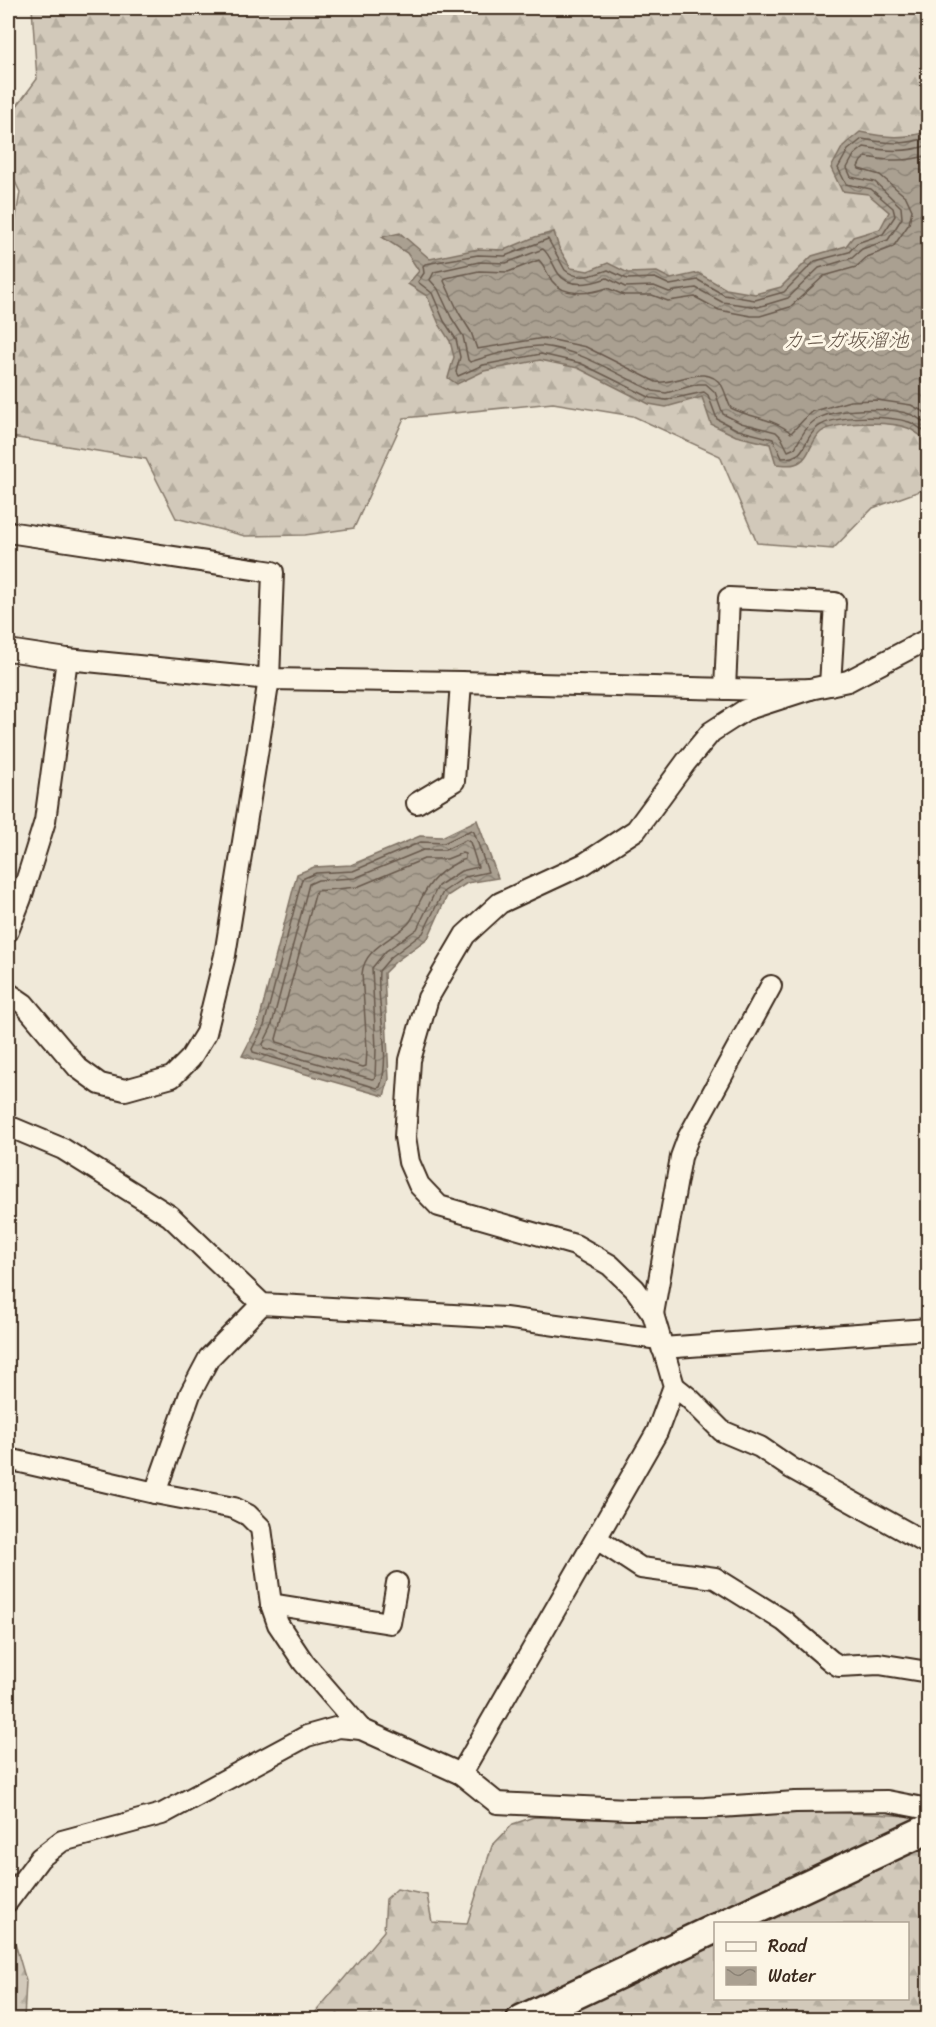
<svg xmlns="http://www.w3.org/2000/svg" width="936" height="2027" viewBox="0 0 936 2027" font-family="Sriracha,'Klee One',sans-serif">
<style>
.forest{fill:url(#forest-firs);stroke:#867a6c;stroke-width:1.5;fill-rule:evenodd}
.water{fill:url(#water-waves);stroke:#7e7163;stroke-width:1.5}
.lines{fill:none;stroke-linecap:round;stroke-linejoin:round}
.shore{stroke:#67594c;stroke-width:1.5}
.minor-casing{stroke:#3b2a1e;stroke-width:24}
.highway-casing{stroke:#3b2a1e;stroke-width:33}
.minor{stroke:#fcf5e5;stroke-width:20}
.highway{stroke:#fcf5e5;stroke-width:28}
.labels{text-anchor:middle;stroke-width:6;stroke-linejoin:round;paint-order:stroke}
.water-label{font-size:21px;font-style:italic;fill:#625346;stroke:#fcf5e5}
</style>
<defs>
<pattern id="forest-firs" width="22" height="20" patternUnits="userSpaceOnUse" patternTransform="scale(1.5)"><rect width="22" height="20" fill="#d2c9ba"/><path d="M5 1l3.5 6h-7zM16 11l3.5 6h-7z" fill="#b5ad9f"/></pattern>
<pattern id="water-waves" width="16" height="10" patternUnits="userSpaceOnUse" patternTransform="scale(1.5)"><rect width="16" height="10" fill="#aaa091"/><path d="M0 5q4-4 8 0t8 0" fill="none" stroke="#8c8376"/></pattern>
</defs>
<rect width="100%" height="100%" fill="#f0e9d9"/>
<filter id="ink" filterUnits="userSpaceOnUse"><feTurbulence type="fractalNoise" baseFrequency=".0167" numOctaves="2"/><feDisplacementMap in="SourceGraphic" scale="12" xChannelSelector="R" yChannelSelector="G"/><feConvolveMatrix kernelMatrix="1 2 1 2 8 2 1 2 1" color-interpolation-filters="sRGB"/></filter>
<g filter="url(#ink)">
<!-- forest -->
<g class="forest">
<polygon points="32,8 928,8 928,488 873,508 833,549 757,543 720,456 633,416 553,403 404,418 354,528 305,535 245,536 176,518 146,459 12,437 8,432 8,265 20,192 8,167 8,118 37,79"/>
<path d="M829,1812L911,1816L928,1826V2019L309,2020L384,1931L386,1899L397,1889L427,1895L432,1922L467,1924L492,1846L513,1824L534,1817L639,1820ZM716,1924H908V1998H716Z"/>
<polygon points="8,1925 13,1936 26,1981 24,2019 8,2019"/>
</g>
<!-- water -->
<g class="water">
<path d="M928,131V441C922,437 915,431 908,428C891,421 836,421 821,432C810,441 810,460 795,464C789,466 781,464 776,464L770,444L736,436L711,424L702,397L666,407L649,404L578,368L540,360L484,371L457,384L448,378L454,357L450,341L439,324L427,296L408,284L419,271L407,253L382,237L400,233L430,259L478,249L504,250L535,237L554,232L559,248L571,268L588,271L608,263L628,273L657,272L671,279L698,273L726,289L755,294L781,287L812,256L846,246L853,237L880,229L889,212L868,194L842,191L831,168L843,146L860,132C884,137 905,140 928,131Z"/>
<polygon points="477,820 498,878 467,883 447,896 428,938 395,962 384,973 389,1079 384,1096 242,1056 258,1025 297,874 314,867 351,865 420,836 442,837"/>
</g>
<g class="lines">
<!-- shore -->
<g class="shore">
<path d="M928,137C906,146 885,143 862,139L848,150L838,168L846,184L871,189L893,208L895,216L883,234L857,243L849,252L815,261L784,292L755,300L724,295L698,280L670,285L655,278L627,279L608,270C594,275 578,281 565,270L548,239L505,256L478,255L425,264L423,266L424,273L418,282L432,293L444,321L456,339L460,357L456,372L458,376L483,365L541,354L580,363L651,398L666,400L704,392L708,395L717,419L738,430L773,439L782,458C809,458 801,440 818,427C834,414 889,416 909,422C915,424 922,430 928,434"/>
<path d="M928,145C907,153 886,151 864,147L854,155L847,168L851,177L875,182L901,207L902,218L888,240L862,249L852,258L819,268L788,298L758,307L722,302L696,288L669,292L654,286L625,287L607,278C593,283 569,290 558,273C553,265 550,255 543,249L506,263L479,262L434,272L430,280L438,289L451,317L463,336L468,360L470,362C486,357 526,345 542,346C582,350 617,375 653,391L666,393L698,384H706L715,392L723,414L741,423L776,432L781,437L788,451L795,448C800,439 805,427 814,421C833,407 891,407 912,415C918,417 923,422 928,425"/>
<path d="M928,155C909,162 887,161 866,157L861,161L858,167L859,169L880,175L906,197L912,210L909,224L893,247L867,257L856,267L824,276L790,307L760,316H751L719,310L695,297L668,301L652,295H624L607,288C590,294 564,297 552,281C547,274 545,266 539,260L508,272L479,271L446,278L444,281L459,313L471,332L477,349L544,338L586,347L656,382C676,385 707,362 722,386C726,393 727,401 731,408C750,418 774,418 791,433L811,412L850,401L877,400L911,405L928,414"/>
<path d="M471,830L474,832L488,872L465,877L443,892L423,933L391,957L379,971C376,1006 392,1055 380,1087L377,1088L253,1052L252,1049L264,1026L302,879L316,873L353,871L421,842L444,843Z"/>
<polygon points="466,840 470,842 478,867 461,871 438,886 417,929 386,951 372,968 376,1049 375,1078 372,1079 264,1048 263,1044 271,1028 309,884 318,880 355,878 423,850 445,850"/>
<path d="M462,853L465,854V859C441,869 430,880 419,903C416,910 413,919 408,924C392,940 364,948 362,974L367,1049L366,1066L363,1067L277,1042L276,1039L316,891L357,887L424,859H447Z"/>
</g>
<defs>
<g id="minor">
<polyline points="8,532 273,572 269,679 225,955 206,1033 190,1059 172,1077 125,1090 100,1084 78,1068 24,1004 8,993"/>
<polyline points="8,650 67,659 269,679 461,682 767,690 810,689 848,681 928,639"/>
<polyline points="725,689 729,598 835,603 830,685"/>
<polyline points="417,803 454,781 461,682"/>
<polyline points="8,931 21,898 45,821 67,659"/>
<polyline points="8,1126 63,1149 170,1216 262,1304 505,1318 659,1339"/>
<polyline points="653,1314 681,1157 688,1138 771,986"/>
<polyline points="662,1348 928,1329"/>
<polyline points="674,1386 689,1398 722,1431 760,1447 791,1468 928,1544"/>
<polyline points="8,1459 155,1493 234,1508 248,1515 261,1528 271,1604 278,1624 304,1663 361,1729"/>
<polyline points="155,1493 190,1394 209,1358 262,1304"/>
<polyline points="597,1539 641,1568 715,1578 784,1621 831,1661 839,1666 879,1664 928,1672"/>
<polyline points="271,1604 390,1623 397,1583"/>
<polyline points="461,1774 657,1432 674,1386 653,1314 635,1289 610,1265 575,1245 439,1206 419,1185 409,1162 405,1137 410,1060 428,998 465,935 500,903 584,864 636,830 686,762 711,732 745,710 810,689"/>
<polyline points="8,1901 40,1858 62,1841 162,1814 307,1736 339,1727 361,1729 461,1774 497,1803 628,1809 705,1808 795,1802 887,1801 928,1809"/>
</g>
<g id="highway">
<polyline points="725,1924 928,1829"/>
<polyline points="521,2020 716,1928"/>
</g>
</defs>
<!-- minor casing -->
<use href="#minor" class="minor-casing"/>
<!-- highway casing -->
<use href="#highway" class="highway-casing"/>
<!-- minor -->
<use href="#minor" class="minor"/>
<!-- highway -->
<use href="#highway" class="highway"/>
</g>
</g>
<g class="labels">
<!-- water labels -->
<g class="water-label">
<text x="846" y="347">カニガ坂溜池</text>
</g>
</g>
<!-- margin -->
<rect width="936" height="2027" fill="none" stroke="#fcf5e5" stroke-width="30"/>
<rect x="15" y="15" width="906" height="1997" fill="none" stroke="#3b2a1e" stroke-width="2" filter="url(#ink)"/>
<!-- legend -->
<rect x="714" y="1922" width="195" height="78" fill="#fcf5e5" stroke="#afa495" stroke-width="1.5"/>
<rect x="726" y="1942" width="30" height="9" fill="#fcf5e5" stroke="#afa495" stroke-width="1.5"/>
<text x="768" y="1952" font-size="18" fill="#3b2a1e">Road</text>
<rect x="726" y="1967" width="30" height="18" fill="url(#water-waves)" stroke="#afa495" stroke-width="1.5"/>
<text x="768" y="1982" font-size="18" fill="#3b2a1e">Water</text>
</svg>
